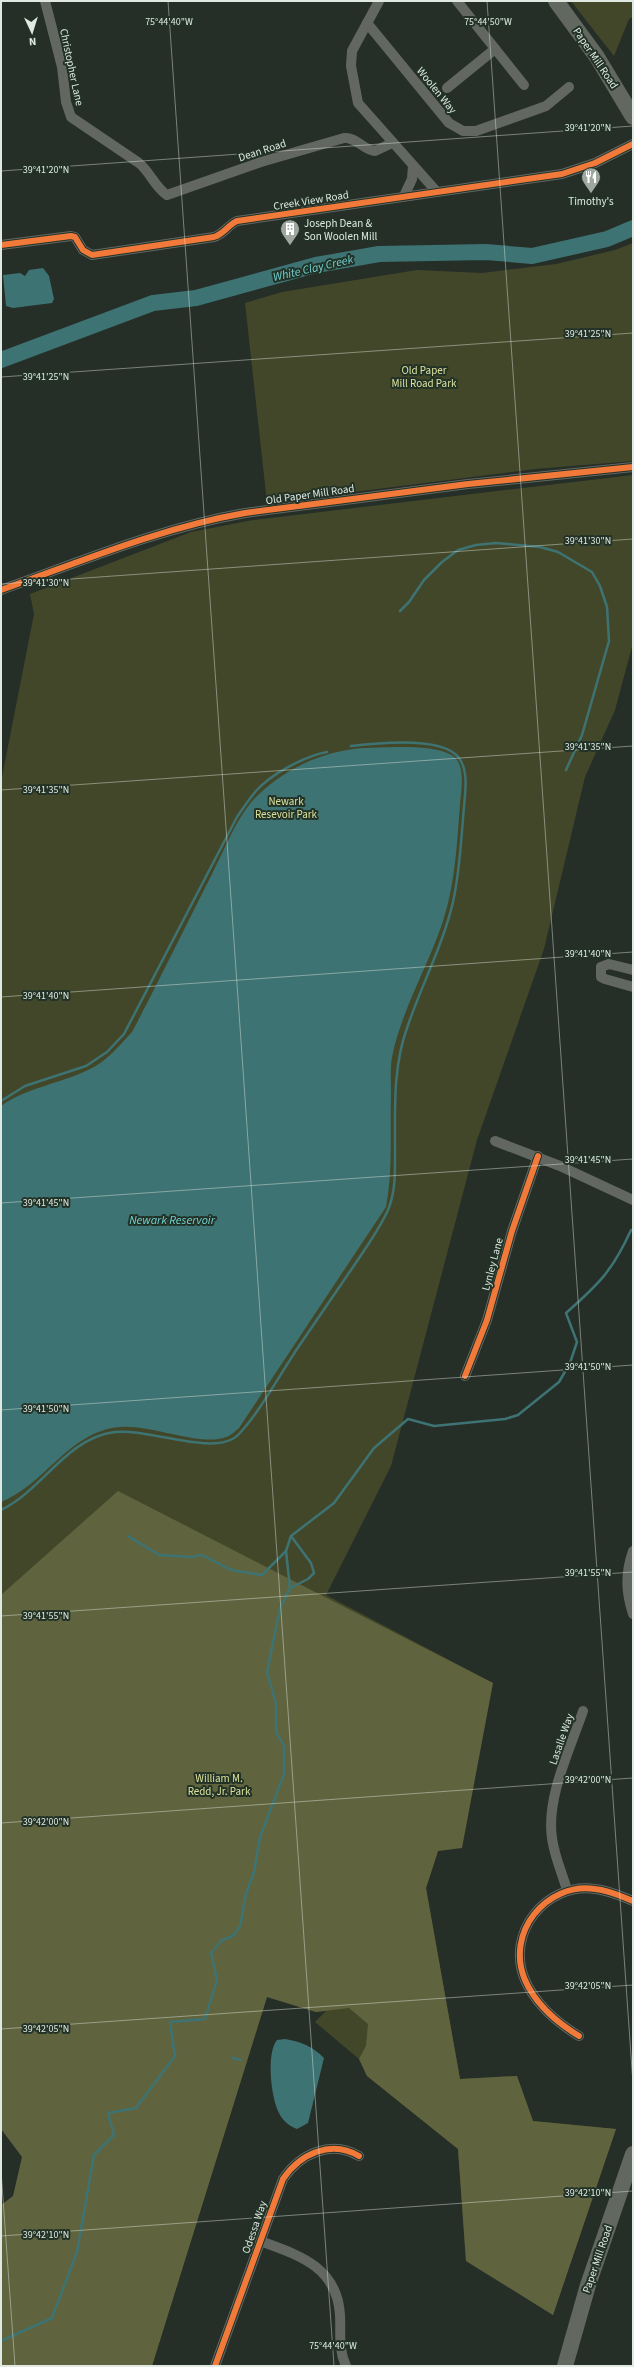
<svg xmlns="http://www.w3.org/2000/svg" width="634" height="2367" viewBox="0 0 634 2367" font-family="'Source Sans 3',sans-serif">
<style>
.green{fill:#434729}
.forest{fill:#5f643e}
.water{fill:#3e7373}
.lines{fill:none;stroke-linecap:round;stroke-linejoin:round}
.stream{stroke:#3e7373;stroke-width:2.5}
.river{stroke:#3e7373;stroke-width:16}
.minor{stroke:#636762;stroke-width:10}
.primary{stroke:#626860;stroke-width:16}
.cycleway-casing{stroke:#223227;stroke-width:8}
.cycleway{stroke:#f17a3a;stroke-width:6}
.ticks{fill:none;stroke:#dfe9e1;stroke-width:1;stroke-opacity:0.45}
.labels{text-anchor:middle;stroke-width:4;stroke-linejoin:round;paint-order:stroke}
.street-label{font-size:11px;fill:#dfe9e1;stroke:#223227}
.poi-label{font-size:11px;fill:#dfe9e1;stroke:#223227}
.park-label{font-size:11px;fill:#dbe19b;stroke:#223227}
.water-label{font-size:12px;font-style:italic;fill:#72d2d2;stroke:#223227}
.ticks-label{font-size:10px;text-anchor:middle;fill:#dfe9e1;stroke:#223227;stroke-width:4;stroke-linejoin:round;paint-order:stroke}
</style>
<rect width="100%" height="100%" fill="#262e28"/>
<!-- green -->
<g class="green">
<polygon points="571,1 633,1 633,17 629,19 614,56"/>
<polygon points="633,243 633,461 535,469 267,503 245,303 282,292 417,270 482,273 556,264 615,250"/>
<polygon points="633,475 633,643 615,710 585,777 544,949 477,1140 391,1466 326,1595 493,1683 426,1888 460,2079 517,2076 533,2121 616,2129 553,2315 466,2261 458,2149 367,2076 359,2059 315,2022 326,2011 316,2012 267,1997 152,2366 1,2366 43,2129 1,2114 1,782 34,614 30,594 191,532 253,520"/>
</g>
<!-- forest -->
<polygon class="forest" points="118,1491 493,1683 462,1848 438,1851 426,1888 460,2079 517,2076 533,2121 616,2129 553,2315 466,2261 458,2149 367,2076 359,2059 366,2046 368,2024 349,2008 316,2012 267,1997 152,2366 1,2366 1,2205 13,2196 22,2157 1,2129 1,1595"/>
<!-- water -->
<g class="water">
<polygon points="43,268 49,276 54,299 52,303 13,308 6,306 3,275 20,273 25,276 29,270"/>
<path d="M363,748C383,748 444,742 457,760C465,771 461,792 460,804C457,845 455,888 441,927C426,970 401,1012 392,1057C390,1068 391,1081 391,1093C390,1131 393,1170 386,1207L239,1428C235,1431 231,1436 226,1437C200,1447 151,1424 120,1427C69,1431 46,1484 1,1502V1106C28,1087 59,1084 88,1070C106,1062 119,1046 132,1032C160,979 186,925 213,872C226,847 237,816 257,796C286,768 323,751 363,748Z"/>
<path d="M285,2039C302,2042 312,2046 324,2058L308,2123L297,2129C289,2126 282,2120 279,2113C271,2098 266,2053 277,2040Z"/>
</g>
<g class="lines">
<!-- stream -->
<g class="stream">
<polyline points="400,611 409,602 424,580 442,562 458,550 476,545 496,543 540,547 558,552 592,572 600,586 607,607 609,641 582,735 566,770"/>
<path d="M1,1101L25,1086L86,1066L107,1052L124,1034L237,817C243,808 249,799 256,791C271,774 305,756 327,752"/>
<path d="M1,1510C43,1490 66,1438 115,1432C149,1428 217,1458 239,1434C262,1409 280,1374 299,1346C317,1320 335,1293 353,1267C365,1249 379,1230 388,1210C396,1191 395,1170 395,1149C395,1108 393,1067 407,1028C421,986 443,945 453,902C460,871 461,839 464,807C465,792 469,772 459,758C443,736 376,743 351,746"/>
<polyline points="128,1536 159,1555 192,1557 202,1555 231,1570 262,1575 286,1551"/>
<polyline points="290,1588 308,1579 314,1573 311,1563 291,1536"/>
<polyline points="232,2058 241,2060"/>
<path d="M1,2341L52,2318L77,2252L94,2155L114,2135L108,2113L136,2108L175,2056L170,2022L205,2019L217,1980L211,1953L221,1941L234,1935L240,1926L246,1894L254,1872L260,1837L284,1774V1746L276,1732V1703L267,1672L280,1608L290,1588L286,1551L291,1536L334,1503L374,1448L408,1419L434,1426L505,1419L518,1415L559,1382L570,1363L577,1342L566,1313C599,1284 613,1270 631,1230"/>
</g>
<!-- river -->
<polyline class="river" points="1,360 153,303 196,298 316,265 379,254 486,252 532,256 607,239 633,228"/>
<!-- minor -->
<g class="minor">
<path d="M45,1L62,67L66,102L71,117L139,163C150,172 155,187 167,195L261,162L344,138C357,137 363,150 375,151L392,143"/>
<polyline points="379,1 352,51 351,66 358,103 437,192"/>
<polyline points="457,1 524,85"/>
<polyline points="367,23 449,123 463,131 476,131 546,106 569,87"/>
<polyline points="447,88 495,49"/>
<polyline points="404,196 412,179 413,166"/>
<path d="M1,245L71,236L75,237L83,250L92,255L214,237C224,234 228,225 237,221L562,174L595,163L633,144"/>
<path d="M1,590C82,561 160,528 245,513L468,484L633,467"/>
<polyline points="633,970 609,964 601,967 601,977 605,979 633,987"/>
<polyline points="495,1141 560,1166 633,1200"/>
<polyline points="465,1376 487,1320 512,1231 538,1156"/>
<path d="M633,1551C625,1574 626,1592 633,1614"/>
<path d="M567,1890C562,1873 554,1855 552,1838C546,1798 570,1749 583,1711"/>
<path d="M579,2036C556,2022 536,2005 525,1980C505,1933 546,1882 595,1889C608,1890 621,1896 633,1901"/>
<path d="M260,2241C298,2255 337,2266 340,2315C341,2333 338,2349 346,2366"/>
<path d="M215,2366L283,2179C300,2154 331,2139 359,2156"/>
</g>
<!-- primary -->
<g class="primary">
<polyline points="556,1 597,57 633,117"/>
<polyline points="565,2366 588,2285 633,2154"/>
</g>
<defs>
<g id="cycleway">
<path d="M1,245L71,236L75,237L83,250L92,255L214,237C224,234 228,225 237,221L562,174L595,163L633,144"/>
<path d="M1,590C82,561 160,528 245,513L468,484L633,467"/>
<polyline points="465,1376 487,1320 512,1231 538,1156"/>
<path d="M579,2036C556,2022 536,2005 525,1980C505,1933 546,1882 595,1889C608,1890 621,1896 633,1901"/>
<path d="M215,2366L283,2179C300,2154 331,2139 359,2156"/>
</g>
</defs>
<!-- cycleway casing -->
<use href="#cycleway" class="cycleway-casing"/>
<!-- cycleway -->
<use href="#cycleway" class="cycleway"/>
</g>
<!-- ticks -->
<path class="ticks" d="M168,1L334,2366M487,1L633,2084M1,171L633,126M1,377L633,333M1,584L633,539M1,790L633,746M1,997L633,952M1,1203L633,1159M1,1410L633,1365M1,1616L633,1572M1,1823L633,1778M1,2029L633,1985M1,2171L15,2366M1,2236L633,2191"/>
<!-- icons -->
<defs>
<symbol id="restaurant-pin" viewBox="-11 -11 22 30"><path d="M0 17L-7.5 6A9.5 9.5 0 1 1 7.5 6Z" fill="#9ea8a0" stroke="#223227"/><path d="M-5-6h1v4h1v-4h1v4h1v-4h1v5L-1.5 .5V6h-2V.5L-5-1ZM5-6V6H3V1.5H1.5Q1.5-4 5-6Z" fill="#fff"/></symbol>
<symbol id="building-pin" viewBox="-11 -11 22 30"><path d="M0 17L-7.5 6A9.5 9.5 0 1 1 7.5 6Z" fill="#9ea8a0" stroke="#223227"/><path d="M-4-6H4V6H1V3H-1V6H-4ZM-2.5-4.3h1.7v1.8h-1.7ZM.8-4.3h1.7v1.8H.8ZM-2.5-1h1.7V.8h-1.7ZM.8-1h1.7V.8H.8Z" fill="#fff"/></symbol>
</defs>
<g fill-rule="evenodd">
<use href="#restaurant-pin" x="580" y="166" width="22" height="30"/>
<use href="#building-pin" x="279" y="218" width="22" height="30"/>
</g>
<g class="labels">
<!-- street labels -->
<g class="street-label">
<text transform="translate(596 58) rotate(56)" y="4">Paper Mill Road</text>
<text transform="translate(72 67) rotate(78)" y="4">Christopher Lane</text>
<text transform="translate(437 90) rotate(51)" y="4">Woolen Way</text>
<text transform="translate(262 150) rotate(-18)" y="4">Dean Road</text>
<text transform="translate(311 200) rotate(-9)" y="4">Creek View Road</text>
<text transform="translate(310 494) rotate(-8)" y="4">Old Paper Mill Road</text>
<text transform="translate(492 1264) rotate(-75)" y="4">Lynley Lane</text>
<text transform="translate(561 1739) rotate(-71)" y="4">Lasalle Way</text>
<text transform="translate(254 2227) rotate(-71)" y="4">Odessa Way</text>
<text transform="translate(597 2259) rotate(-71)" y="4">Paper Mill Road</text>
</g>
<!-- poi labels -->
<g class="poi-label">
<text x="591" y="205">Timothy's</text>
<text x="304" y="227" text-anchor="start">Joseph Dean &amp;<tspan x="304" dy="13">Son Woolen Mill</tspan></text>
</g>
<!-- park labels -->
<g class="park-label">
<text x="424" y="374">Old Paper<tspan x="424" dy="13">Mill Road Park</tspan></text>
<text x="286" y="805">Newark<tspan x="286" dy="13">Resevoir Park</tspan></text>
<text x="219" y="1782">William M.<tspan x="219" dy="13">Redd, Jr. Park</tspan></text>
</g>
<!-- water labels -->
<g class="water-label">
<text transform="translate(313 268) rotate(-13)" y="4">White Clay Creek</text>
<text x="172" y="1224">Newark Reservoir</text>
</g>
</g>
<g class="ticks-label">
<text x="169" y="25">75°44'40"W</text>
<text x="488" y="25">75°44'50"W</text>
<text x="588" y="131">39°41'20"N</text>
<text x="46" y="173">39°41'20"N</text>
<text x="588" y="337">39°41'25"N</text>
<text x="46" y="380">39°41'25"N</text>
<text x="588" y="544">39°41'30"N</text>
<text x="46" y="586">39°41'30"N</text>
<text x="588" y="750">39°41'35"N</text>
<text x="46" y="793">39°41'35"N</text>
<text x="588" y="957">39°41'40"N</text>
<text x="46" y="999">39°41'40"N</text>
<text x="588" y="1163">39°41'45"N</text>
<text x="46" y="1206">39°41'45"N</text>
<text x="588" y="1370">39°41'50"N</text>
<text x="46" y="1412">39°41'50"N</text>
<text x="588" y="1576">39°41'55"N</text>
<text x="46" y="1619">39°41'55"N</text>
<text x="588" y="1783">39°42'00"N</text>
<text x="46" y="1825">39°42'00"N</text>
<text x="588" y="1989">39°42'05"N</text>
<text x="46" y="2032">39°42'05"N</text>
<text x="588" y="2196">39°42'10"N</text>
<text x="46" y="2238">39°42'10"N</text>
<text x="333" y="2349">75°44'40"W</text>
</g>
<!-- border -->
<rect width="634" height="2367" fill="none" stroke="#dfe9e1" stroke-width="4"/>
<!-- north arrow -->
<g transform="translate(32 32) rotate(176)" stroke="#223227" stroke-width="3" paint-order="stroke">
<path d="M0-3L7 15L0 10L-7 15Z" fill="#dfe9e1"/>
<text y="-6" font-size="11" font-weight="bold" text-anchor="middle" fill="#dfe9e1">N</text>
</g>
</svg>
